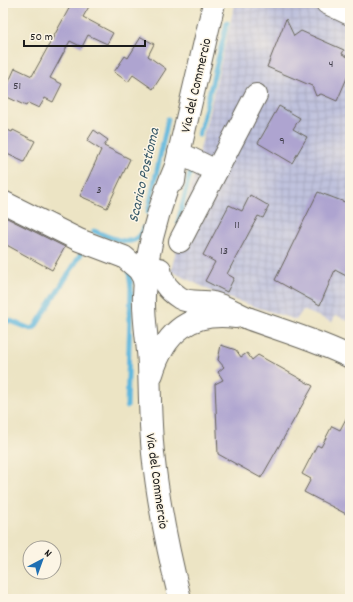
<svg xmlns="http://www.w3.org/2000/svg" width="353" height="602" viewBox="0 0 353 602" font-family="Dekko,sans-serif">
<style>
.industrial{fill:url(#industrial-grid)}
.lines{fill:none;stroke-linecap:round;stroke-linejoin:round}
.stream{stroke:#61b7dd;stroke-width:5}
.building{fill:#aea4d0}
.minor-casing{stroke:#656257;stroke-width:24}
.minor{stroke:#fff;stroke-width:22}
.labels{text-anchor:middle;stroke-width:3;stroke-linejoin:round;paint-order:stroke}
.number-label{font-size:12px;fill:#403e49}
.street-label{font-size:14px;fill:#1c1c1c;stroke:#fcf5e5}
.water-label{font-size:15px;font-style:italic;fill:#385a69;stroke:#fcf5e5}
</style>
<defs>
<pattern id="industrial-grid" width="8" height="8" patternUnits="userSpaceOnUse"><rect width="8" height="8" fill="#c0c2dd"/><path d="M0 4h8M4 0v8" fill="none" stroke="#a4a6bd"/></pattern>
</defs>
<rect width="100%" height="100%" fill="#fcf5e5"/>
<filter id="ink" filterUnits="userSpaceOnUse"><feTurbulence type="fractalNoise" baseFrequency=".025" numOctaves="2"/><feDisplacementMap in="SourceGraphic" scale="8" xChannelSelector="R" yChannelSelector="G"/><feConvolveMatrix kernelMatrix="1 2 1 2 8 2 1 2 1" color-interpolation-filters="sRGB"/></filter>
<filter id="wash" filterUnits="userSpaceOnUse"><feTurbulence type="fractalNoise" baseFrequency=".012" numOctaves="4" result="noise"/><feDisplacementMap in="SourceGraphic" scale="16" xChannelSelector="R" yChannelSelector="G"/><feGaussianBlur stdDeviation="0.9" result="paint"/><feColorMatrix in="noise" values="0 0 0 0 0 0 0 0 0 0 0 0 0 0 0 0 0 1.4 0 .05"/><feComposite in="paint" operator="in"/></filter>
<g filter="url(#wash)">
<rect width="100%" height="100%" fill="#ece4c4"/>
<!-- industrial -->
<polygon class="industrial" points="235,3 350,3 350,322 336,315 332,322 303,310 296,320 219,295 171,271"/>
<g class="lines">
<!-- stream -->
<g class="stream">
<polyline points="199,135 227,23"/>
<polyline points="148,212 168,119"/>
<polyline points="178,222 191,170"/>
<path d="M94,231C109,237 137,252 144,228"/>
<polyline points="3,326 8,320 31,329 35,327 81,254"/>
<polyline points="127,406 131,288 129,272"/>
</g>
</g>
<g id="blocks">
<!-- building -->
<g class="building">
<polygon points="72,3 91,3 83,17 113,33 107,44 88,35 82,47 70,41 50,78 62,84 53,102 45,98 39,108 28,103 26,106 3,95 15,68 32,76"/>
<polygon points="286,19 294,36 301,31 344,50 342,54 350,58 350,71 337,101 321,94 316,96 312,86 267,67"/>
<polygon points="141,37 154,44 148,56 166,69 153,89 133,75 128,82 114,72 125,56 128,58"/>
<polygon points="279,106 300,118 293,129 307,137 292,163 258,143"/>
<polygon points="3,128 12,132 13,130 35,141 24,162 3,152"/>
<polygon points="94,130 108,140 104,146 130,159 107,208 80,196 101,150 87,141"/>
<polygon points="318,192 350,204 350,278 335,270 320,305 275,280"/>
<polygon points="250,195 269,206 263,218 258,216 227,274 234,278 227,292 205,281 215,262 203,255 229,205 242,211"/>
<polygon points="3,216 65,247 52,270 3,243"/>
<polygon points="221,345 236,350 241,357 247,353 252,360 258,355 313,386 261,478 218,454 215,384 223,380 218,372 224,367 218,360"/>
<polygon points="350,411 350,516 304,492 311,479 302,474 317,445 321,447 332,426 340,430"/>
</g>
</g>
</g>
<g filter="url(#ink)">
<use href="#blocks" fill-opacity="0" stroke="#656257" stroke-width="1"/>
<g class="lines">
<defs>
<g id="minor">
<polyline points="327,3 350,14"/>
<polyline points="179,153 216,171"/>
<path d="M176,166C158,208 146,250 144,295C143,319 148,342 149,365C150,394 150,424 153,453C158,502 168,551 180,599"/>
<polyline points="174,181 176,166 214,3"/>
<polyline points="3,202 79,240 124,257 139,270 143,277 145,284"/>
<polyline points="180,241 256,95"/>
<path d="M160,269C161,282 169,291 180,298C190,304 202,300 213,303C226,306 237,314 250,319C283,331 318,341 350,357"/>
<path d="M152,374C165,331 191,311 236,317"/>
</g>
</defs>
<!-- minor casing -->
<use href="#minor" class="minor-casing"/>
<!-- minor -->
<use href="#minor" class="minor"/>
</g>
</g>
<g class="labels">
<!-- number labels -->
<g class="number-label">
<text x="331" y="67">4</text>
<text x="17" y="89">51</text>
<text x="282" y="144">9</text>
<text x="99" y="193">3</text>
<text x="237" y="228">11</text>
<text x="224" y="254">13</text>
</g>
<!-- street labels -->
<g class="street-label">
<text transform="translate(195 85) rotate(-77)" y="5">Via del Commercio</text>
<text transform="translate(158 481) rotate(82)" y="5">Via del Commercio</text>
</g>
<!-- water labels -->
<g class="water-label">
<text transform="translate(143 175) rotate(-77)" y="5">Scarico Postioma</text>
</g>
</g>
<!-- margin -->
<rect width="353" height="602" fill="none" stroke="#fcf5e5" stroke-width="16"/>
<!-- north arrow -->
<g transform="translate(42 560) rotate(41)"><circle r="19" fill="#fcf5e5" stroke="#a29e95"/>
<path d="M0-3L7 15L0 10L-7 15Z" fill="#1f6fb2"/>
<text y="-6" font-size="11" font-weight="bold" text-anchor="middle" fill="#1c1c1c">N</text>
</g>
<!-- scale -->
<path d="M24 40v6h121v-6" fill="none" stroke="#1c1c1c" stroke-width="2"/>
<text x="30" y="40" font-size="12" fill="#1c1c1c" stroke="#fcf5e5" stroke-width="3" paint-order="stroke">50 m</text>
</svg>
